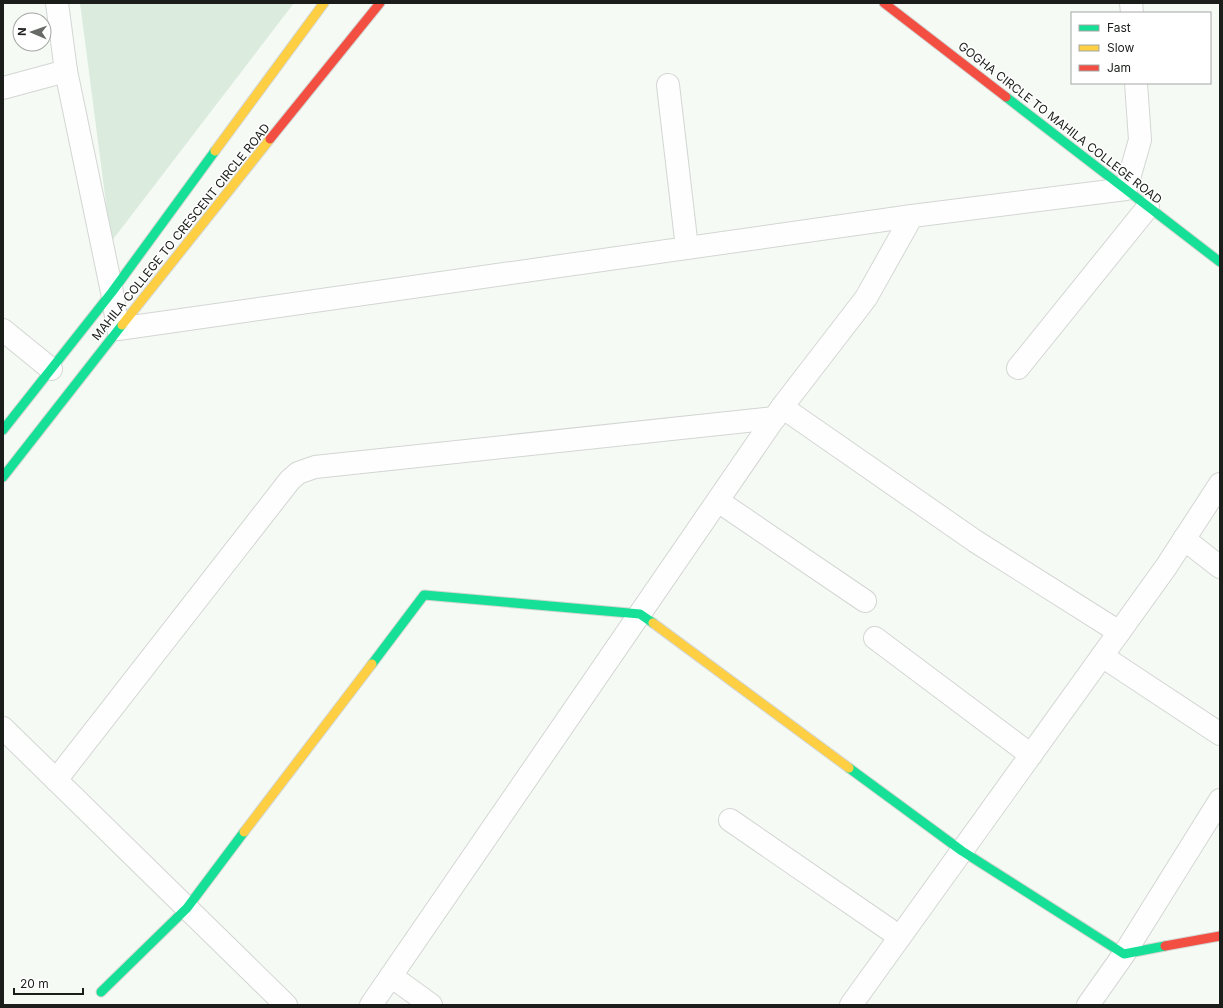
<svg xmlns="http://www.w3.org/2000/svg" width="1223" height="1008" viewBox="0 0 1223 1008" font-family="Inter,sans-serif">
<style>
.building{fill:#dbebdd}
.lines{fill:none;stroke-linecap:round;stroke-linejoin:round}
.street-casing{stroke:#d3d6d3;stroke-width:24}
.fast-casing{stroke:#d3d6d3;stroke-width:11}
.slow-casing{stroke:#d3d6d3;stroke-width:11}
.jam-casing{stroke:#d3d6d3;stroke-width:11}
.street{stroke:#fefefe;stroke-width:22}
.fast{stroke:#16e098;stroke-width:9}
.slow{stroke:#ffcf43;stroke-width:9}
.jam{stroke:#f24e42;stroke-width:9}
.labels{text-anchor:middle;stroke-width:3;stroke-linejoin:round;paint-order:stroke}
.street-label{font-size:12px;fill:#1a1d1a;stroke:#fff}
</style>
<rect width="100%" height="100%" fill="#f5faf5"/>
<!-- building -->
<polygon class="building" points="80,3 294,3 111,242"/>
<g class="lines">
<defs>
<g id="street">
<polyline points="57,3 66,71 112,292 118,329 912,216"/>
<polyline points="1131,3 1132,13"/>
<polyline points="668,85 687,248"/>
<polyline points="3,88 66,71"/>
<polyline points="3,330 51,369"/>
<polyline points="1018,368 1148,207"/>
<polyline points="782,407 975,541 1119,632"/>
<polyline points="718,501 865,601"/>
<polyline points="1184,539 1220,567"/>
<polyline points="875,638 1031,755"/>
<polyline points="1102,656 1220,734"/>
<polyline points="3,728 286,1005"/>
<polyline points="56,780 290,480 298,473 315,467 775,418"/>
<polyline points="730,820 900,937"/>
<polyline points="391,976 431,1005"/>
<polyline points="371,1005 782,407 866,298 912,216 1126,189 1140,140 1136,83"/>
<polyline points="851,1005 1166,567 1220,484"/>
<polyline points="1088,1005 1124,954 1220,800"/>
</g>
<g id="fast">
<polyline points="1006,97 1220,262"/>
<polyline points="3,430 112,292 215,151"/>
<polyline points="3,477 122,325"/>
<polyline points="372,664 424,595 640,614 653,623"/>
<polyline points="849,768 962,851 1124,954 1165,946"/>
<polyline points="101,992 187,908 244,832"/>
</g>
<g id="slow">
<polyline points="215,151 324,3"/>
<polyline points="122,325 270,139"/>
<polyline points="653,623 849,768"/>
<polyline points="244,832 372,664"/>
</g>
<g id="jam">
<polyline points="884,3 1006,97"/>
<polyline points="270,139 380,3"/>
<polyline points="1165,946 1220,936"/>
</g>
</defs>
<!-- street casing -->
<use href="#street" class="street-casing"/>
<!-- fast casing -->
<use href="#fast" class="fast-casing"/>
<!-- slow casing -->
<use href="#slow" class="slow-casing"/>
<!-- jam casing -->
<use href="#jam" class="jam-casing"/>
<!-- street -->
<use href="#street" class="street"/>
<!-- fast -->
<use href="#fast" class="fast"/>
<!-- slow -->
<use href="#slow" class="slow"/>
<!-- jam -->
<use href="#jam" class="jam"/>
</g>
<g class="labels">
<!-- street labels -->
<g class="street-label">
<text transform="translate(1060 123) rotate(38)" y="4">GOGHA CIRCLE TO MAHILA COLLEGE ROAD</text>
<text transform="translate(181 232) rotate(-51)" y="4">MAHILA COLLEGE TO CRESCENT CIRCLE ROAD</text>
</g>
</g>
<!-- border -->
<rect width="1223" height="1008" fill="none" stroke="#1a1d1a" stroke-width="8"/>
<!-- legend -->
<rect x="1071" y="12" width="140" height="72" fill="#ffffff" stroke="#a3a5a3"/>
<rect x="1079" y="25" width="20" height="6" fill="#16e098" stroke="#a3a5a3"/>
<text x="1107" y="32" font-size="12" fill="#1a1d1a">Fast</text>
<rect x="1079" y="45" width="20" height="6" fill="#ffcf43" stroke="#a3a5a3"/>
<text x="1107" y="52" font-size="12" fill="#1a1d1a">Slow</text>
<rect x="1079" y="65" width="20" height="6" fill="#f24e42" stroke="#a3a5a3"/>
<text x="1107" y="72" font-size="12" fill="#1a1d1a">Jam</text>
<!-- north arrow -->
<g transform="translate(32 32) rotate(272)"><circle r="19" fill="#ffffff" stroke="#a3a5a3"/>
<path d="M0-3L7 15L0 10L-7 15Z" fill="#676a67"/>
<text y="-6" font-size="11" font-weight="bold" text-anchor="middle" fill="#1a1d1a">N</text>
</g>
<!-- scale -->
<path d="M14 988v6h69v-6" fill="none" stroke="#1a1d1a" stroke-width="2"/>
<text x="20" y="988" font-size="12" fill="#1a1d1a" stroke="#ffffff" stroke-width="3" paint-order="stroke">20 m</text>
</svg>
